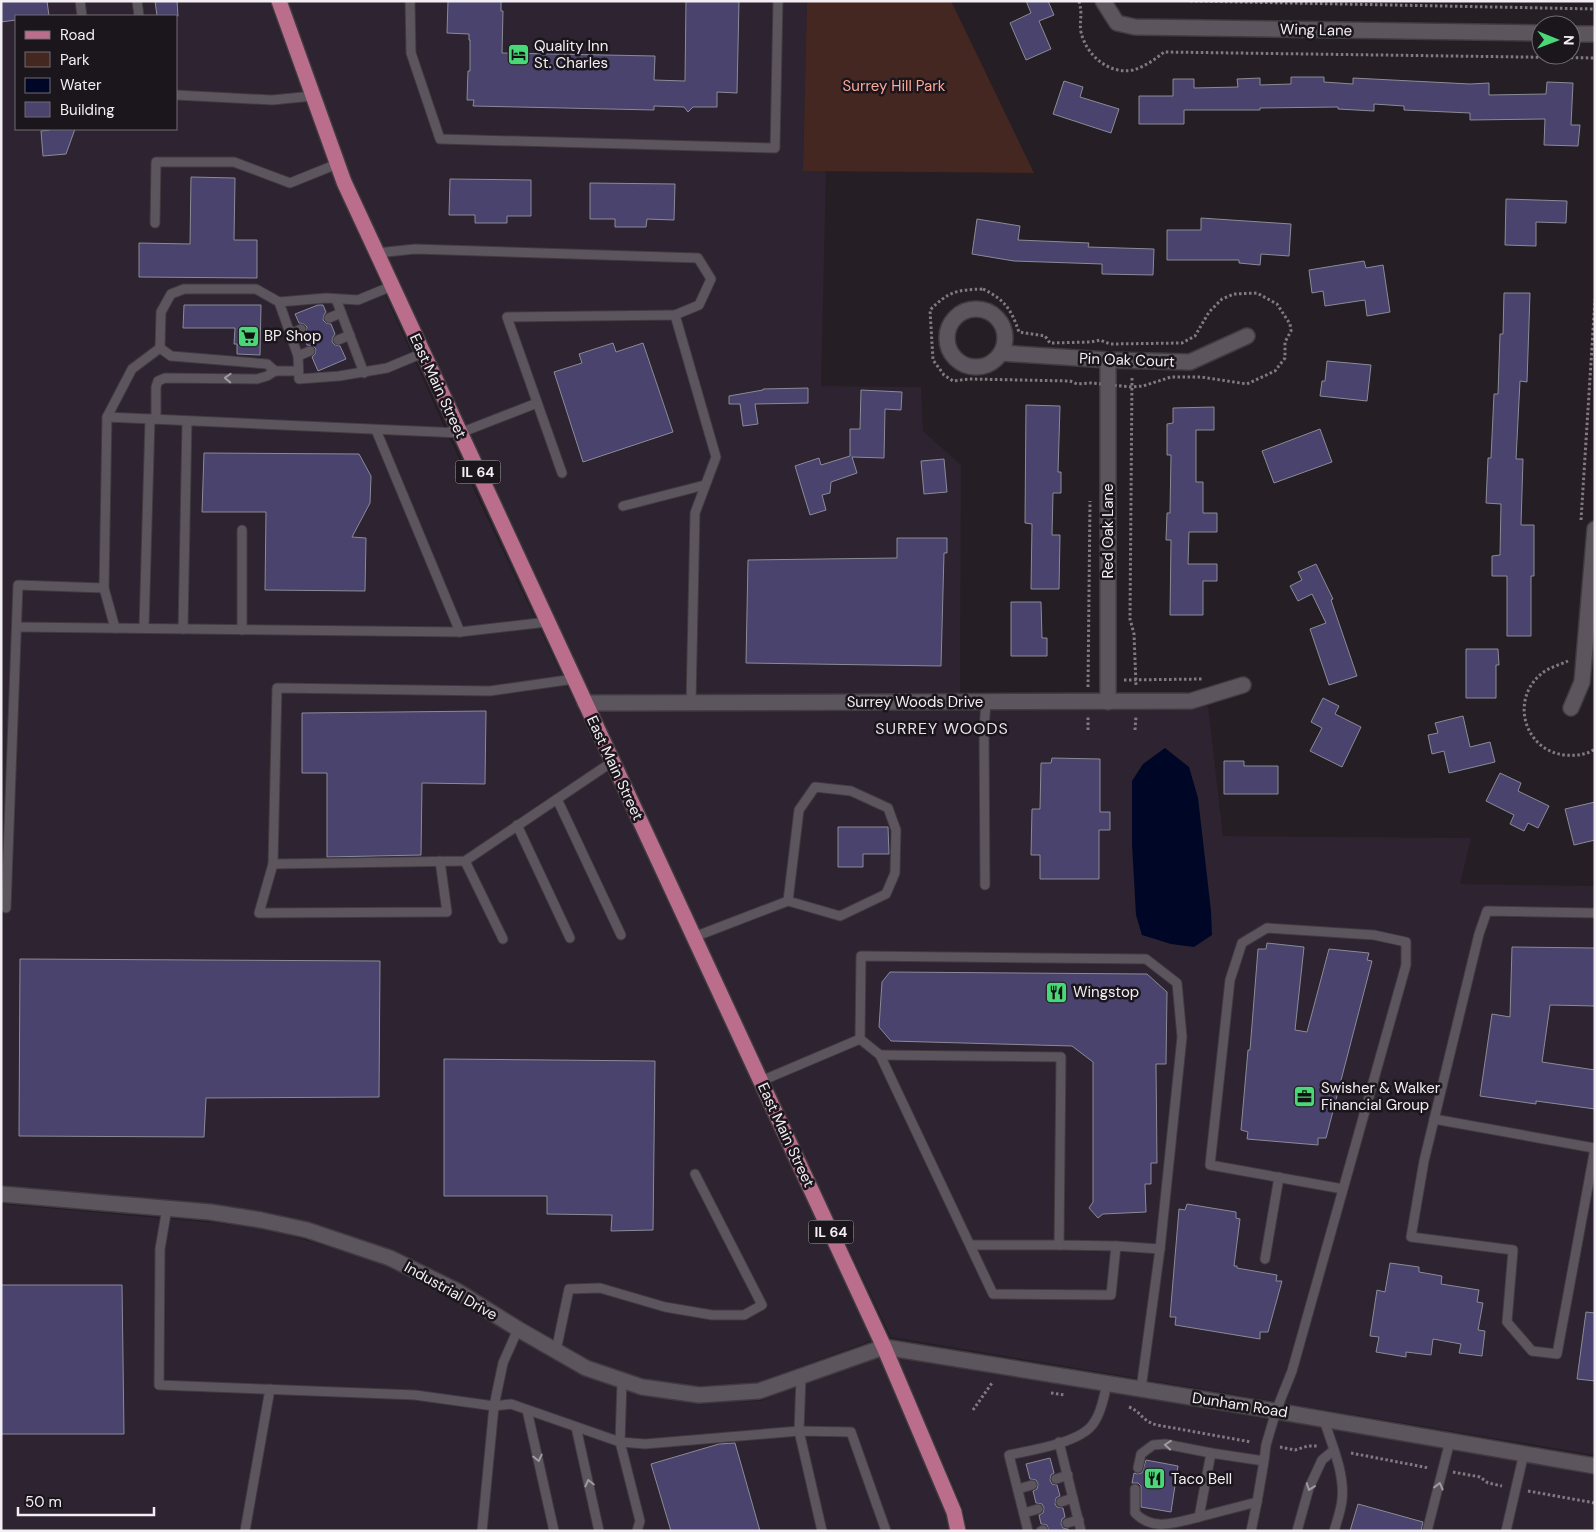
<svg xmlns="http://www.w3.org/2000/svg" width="1596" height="1532" viewBox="0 0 1596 1532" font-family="'DM Sans',sans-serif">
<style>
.built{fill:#2e2330;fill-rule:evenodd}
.green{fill:#452721}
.water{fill:#000625}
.building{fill:#49436e;stroke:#8b8b96}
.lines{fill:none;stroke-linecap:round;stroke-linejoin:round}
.lane-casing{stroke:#403b40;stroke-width:11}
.street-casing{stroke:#403b40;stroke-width:18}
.secondary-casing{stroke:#403b40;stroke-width:18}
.primary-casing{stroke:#403b40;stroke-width:18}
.path{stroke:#817b81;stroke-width:3;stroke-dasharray:2.5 2.5;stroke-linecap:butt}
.lane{stroke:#5d555e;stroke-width:9}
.street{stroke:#5d555e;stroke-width:15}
.secondary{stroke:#5d555e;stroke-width:15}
.primary{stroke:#ba6e8c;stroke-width:15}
.oneway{stroke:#a09aa1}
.labels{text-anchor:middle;stroke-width:5;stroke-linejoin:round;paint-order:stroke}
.shield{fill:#1b151c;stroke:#b2adb2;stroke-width:1}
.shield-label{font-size:14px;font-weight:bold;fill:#f3eef3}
.street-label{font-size:15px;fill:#f3eef3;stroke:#1b151c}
.poi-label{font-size:15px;fill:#f3eef3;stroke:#1b151c;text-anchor:start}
.park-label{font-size:15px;fill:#fdaa99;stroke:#1b151c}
.neighbourhood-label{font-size:16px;letter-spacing:1px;fill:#e9e0ea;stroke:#1b151c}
</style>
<rect width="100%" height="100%" fill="#251e25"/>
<!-- built -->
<g class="built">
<path d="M1,1H269L334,180L446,431L692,950L873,1340L758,1382L695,1386L646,1379L593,1362L459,1283L395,1253L304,1221L216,1205L1,1185ZM16,16H176V129H16Z"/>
<polygon points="287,1 807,1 803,170 826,171 821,386 921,387 923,431 961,465 960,695 589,694 473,439 345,164"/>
<polygon points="1208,706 1223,836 1471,838 1460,884 1595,886 1595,1455 891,1337 697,931 595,709"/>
<polygon points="1,1204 261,1227 386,1264 453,1298 583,1375 642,1394 701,1402 761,1401 884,1347 946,1516 950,1531 1,1531"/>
<polygon points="897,1357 1321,1425 1595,1474 1595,1531 968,1531 963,1508"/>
</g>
<!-- green -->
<polygon class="green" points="807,1 951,1 1034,173 803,171"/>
<!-- water -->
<polygon class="water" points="1165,748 1189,767 1198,798 1211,911 1212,935 1194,947 1171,944 1142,935 1136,915 1132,844 1132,781 1143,764"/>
<!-- building -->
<g class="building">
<polygon points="1,1 47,1 49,16 16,16 16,20 1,22"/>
<polygon points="155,1 177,1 178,16 157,16"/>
<polygon points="448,1 501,1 501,11 503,11 502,53 655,56 654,80 685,81 686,1 739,1 737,93 717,92 717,107 693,107 688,112 684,107 654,106 654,110 473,106 474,100 467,100 468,71 470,71 470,40 469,40 469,34 447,33"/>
<polygon points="1026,1 1048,1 1054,15 1039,21 1051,49 1026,60 1010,23 1031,13"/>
<polygon points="1291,77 1324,77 1324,82 1353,84 1353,78 1470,84 1489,83 1489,95 1546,94 1547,82 1573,83 1571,125 1580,125 1578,146 1544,145 1545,119 1470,120 1470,113 1404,110 1404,106 1374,104 1374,111 1338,109 1338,107 1260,108 1260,110 1184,110 1184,124 1139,124 1139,96 1173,96 1173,79 1194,79 1194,88 1238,87 1237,79 1260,78 1260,85 1291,84"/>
<polygon points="1064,81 1083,87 1080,97 1119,109 1111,133 1053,114"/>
<polygon points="50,129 75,129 66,154 43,156 41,131 50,130"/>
<polygon points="191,177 235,178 234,240 257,240 257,278 139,277 139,243 190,244"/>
<polygon points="450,179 531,180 531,216 507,216 507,223 475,223 475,215 449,215"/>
<polygon points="590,183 675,184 674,220 647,219 646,227 615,227 615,219 590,219"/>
<polygon points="1506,199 1567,201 1566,223 1536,222 1536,246 1505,245"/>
<polygon points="1201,218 1291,224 1289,256 1261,254 1260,265 1239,263 1239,260 1167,260 1167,230 1201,230"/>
<polygon points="977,219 1020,226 1018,240 1089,243 1088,247 1154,249 1153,275 1102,274 1102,264 1014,261 972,254"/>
<polygon points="1364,261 1366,268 1383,265 1390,312 1367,316 1365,300 1325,306 1323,291 1312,293 1309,270"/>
<polygon points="1504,293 1530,293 1527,382 1520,381 1516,459 1523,459 1521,525 1534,525 1534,576 1531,576 1531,636 1507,636 1507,576 1492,576 1492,556 1500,555 1501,504 1486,503 1488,458 1491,458 1494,394 1498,394 1500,334 1503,334"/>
<polygon points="184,305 261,305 260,355 237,354 237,344 234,344 235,328 183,328"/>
<polygon points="318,305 323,305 326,312 324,315 323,320 326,323 331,324 335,334 333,337 332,342 335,345 340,346 346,359 318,371 312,357 315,354 316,349 313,346 307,345 303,335 306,332 307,327 304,324 299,323 295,314"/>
<polygon points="613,343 616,352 643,343 673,432 583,462 554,372 582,363 579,354"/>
<polygon points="1327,361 1371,365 1367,401 1320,396 1322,381 1325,381"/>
<polygon points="808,388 808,403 755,404 758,424 743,426 740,404 729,404 729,396 763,390 763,389"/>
<polygon points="861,390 902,392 901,410 885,409 884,458 852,457 857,473 831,482 830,493 822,495 826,510 810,515 795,466 819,458 821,465 850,456 850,429 860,429"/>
<polygon points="1026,405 1060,406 1058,472 1061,472 1061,493 1053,493 1052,535 1060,535 1059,589 1031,589 1032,524 1025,523"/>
<polygon points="1214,407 1214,430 1196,430 1196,482 1203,482 1203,513 1217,513 1217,532 1189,532 1188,564 1217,564 1217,581 1203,581 1203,615 1170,615 1171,540 1166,540 1167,513 1170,513 1171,455 1167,455 1167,424 1173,423 1173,408"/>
<polygon points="1320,429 1332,462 1274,483 1262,451"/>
<polygon points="204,453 359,454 371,476 370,503 352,537 366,538 365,591 265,590 266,512 202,512"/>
<polygon points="944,459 947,492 924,494 921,461"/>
<polygon points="897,538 947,538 947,553 944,553 941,666 746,663 748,560 897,558"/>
<polygon points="1316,564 1333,599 1331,600 1357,676 1329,685 1310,629 1326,623 1312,594 1298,601 1290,586 1302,580 1298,572"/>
<polygon points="1011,602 1041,602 1042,638 1047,638 1047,656 1011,656"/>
<polygon points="1466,649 1498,649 1499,665 1496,665 1496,698 1466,698"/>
<polygon points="1323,698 1339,706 1335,714 1361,727 1342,767 1310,751 1322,728 1311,722"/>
<polygon points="486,711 485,784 422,783 421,855 327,857 327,773 302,773 302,713"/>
<polygon points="1463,716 1470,747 1490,742 1495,762 1449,773 1444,751 1432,754 1428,735 1438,733 1435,723"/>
<polygon points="1052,758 1100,759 1100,812 1110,812 1110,830 1099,830 1099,879 1040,879 1040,855 1031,855 1032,809 1040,809 1041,763 1051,763"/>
<polygon points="1224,761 1244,761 1244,766 1278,766 1278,794 1224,794"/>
<polygon points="1500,773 1521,783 1518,791 1549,806 1538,828 1528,823 1524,831 1510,824 1514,815 1486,801"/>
<polygon points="1595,802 1595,840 1574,845 1565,809"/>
<polygon points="838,827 888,827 889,854 863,854 863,867 838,867"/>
<polygon points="1267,943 1304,947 1295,1030 1307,1032 1329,949 1369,953 1367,960 1372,961 1326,1138 1318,1138 1318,1145 1247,1139 1248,1132 1241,1130 1248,1050 1250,1050 1258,949 1266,949"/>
<polygon points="1512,947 1595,948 1595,1006 1550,1005 1542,1062 1595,1070 1595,1109 1536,1101 1536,1104 1480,1096 1492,1014 1510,1017"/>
<polygon points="20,959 380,961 379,1097 206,1098 204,1137 19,1136"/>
<polygon points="890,972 1147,974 1167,992 1166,1064 1156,1064 1157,1163 1151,1163 1151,1184 1145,1184 1146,1212 1103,1214 1098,1218 1089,1208 1093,1202 1093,1062 1072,1046 891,1041 879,1027 882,982"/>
<polygon points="444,1059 655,1061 653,1230 611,1231 612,1215 547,1214 547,1196 444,1196"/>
<polygon points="1187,1204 1236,1212 1236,1218 1240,1219 1234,1266 1237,1266 1237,1268 1277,1275 1276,1281 1282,1281 1268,1332 1260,1332 1260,1339 1175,1325 1176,1317 1170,1317 1179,1209 1185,1210"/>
<polygon points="1390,1263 1419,1267 1419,1272 1442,1276 1441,1284 1479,1290 1477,1302 1483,1303 1478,1330 1485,1331 1482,1356 1459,1353 1461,1344 1433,1339 1431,1355 1406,1352 1406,1357 1376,1352 1379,1337 1370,1336 1377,1290 1385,1292"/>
<polygon points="1,1285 122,1285 124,1434 1,1434"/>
<polygon points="1586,1312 1595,1313 1595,1381 1577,1379"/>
<polygon points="735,1443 760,1531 671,1531 651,1464 719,1444"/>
<polygon points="1050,1458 1054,1473 1051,1475 1050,1480 1052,1484 1057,1485 1060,1496 1056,1498 1055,1504 1057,1507 1063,1508 1065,1517 1062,1519 1061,1524 1063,1528 1068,1529 1069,1531 1049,1531 1047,1525 1041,1524 1039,1515 1043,1513 1044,1508 1042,1504 1036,1503 1033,1491 1037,1489 1038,1484 1036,1480 1030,1479 1026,1464"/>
<polygon points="1146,1460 1178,1466 1171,1512 1141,1507 1141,1486 1138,1483 1132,1483 1134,1473 1137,1474 1142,1473"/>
<polygon points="1358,1504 1423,1522 1421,1531 1350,1531"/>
</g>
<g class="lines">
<defs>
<g id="lane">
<polyline points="80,1 82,16"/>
<polyline points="137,1 139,16"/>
<polyline points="410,1 411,53 440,139 775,148 778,1"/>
<polyline points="176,95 272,100 313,96"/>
<polyline points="155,223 156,162 234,162 290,183 337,164"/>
<polyline points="377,253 415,249 698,258 711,279 699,305 675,315"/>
<polyline points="392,286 358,300 326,298 279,302 298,356 299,379 339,376 387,368 423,353"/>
<polyline points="336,299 364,373"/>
<polyline points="279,302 256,289 184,289 171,294 161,312 160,348 171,356 267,364 275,371 298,371"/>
<polyline points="329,318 341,313"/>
<polyline points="290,334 301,329"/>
<polyline points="338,340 350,335"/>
<polyline points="298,356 310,351"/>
<polyline points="107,417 132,369 160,348"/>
<polyline points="156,419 156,387 158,381 165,378 257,379 267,376 275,371"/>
<polyline points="376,430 460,632 547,622"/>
<polyline points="562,473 507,317 675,315 716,457 695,513 691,703"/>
<polyline points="623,506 705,485"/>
<polyline points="242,530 242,630"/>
<polyline points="104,588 115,628"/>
<polyline points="17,627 460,632"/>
<polyline points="144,628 150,419"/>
<polyline points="183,629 187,421"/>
<polyline points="574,679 490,691 277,688 273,864 465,861 612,762"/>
<polyline points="557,799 621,935"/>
<polyline points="517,825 570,938"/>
<polyline points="465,861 503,939"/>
<polyline points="273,864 259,913 447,912 440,861"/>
<polyline points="985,885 984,729 986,702"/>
<polyline points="6,908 18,585 104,588 107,417 460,433 537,403"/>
<polyline points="1595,913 1487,911 1479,934 1424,1161 1411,1237 1513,1250 1507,1322 1532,1351 1557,1354 1595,1148"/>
<polyline points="694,937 788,901 840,916 886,894 895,873 896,830 888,808 851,791 815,787 799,810 788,901"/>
<polyline points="860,1039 861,956 1146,959 1177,983 1182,1037 1160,1249"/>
<polyline points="880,1055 1061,1057 1059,1245 1116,1246"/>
<polyline points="761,1081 860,1039 880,1055 993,1294 1111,1295 1116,1246 1160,1249 1141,1389"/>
<polyline points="1434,1119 1594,1148"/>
<polyline points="167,1208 160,1249 159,1385 415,1395 494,1406 503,1363 518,1329"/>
<polyline points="970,1245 1059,1245"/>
<polyline points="1265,1259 1279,1177"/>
<polyline points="556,1351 569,1289 600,1288 665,1307 712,1315 744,1315 762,1305 695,1174"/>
<polyline points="801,1377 799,1431 822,1531"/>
<polyline points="622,1381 620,1442 640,1521 637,1531"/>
<polyline points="527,1410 554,1531"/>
<path d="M1324,1420C1332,1445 1345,1474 1342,1500C1341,1510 1337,1521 1334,1531"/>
<polyline points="576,1427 599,1531"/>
<polyline points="1059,1442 1081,1531"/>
<polyline points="1264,1461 1257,1502 1199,1517 1211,1453 1264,1461 1266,1445 1276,1411 1292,1371 1406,965 1406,942 1374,935 1267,928 1242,943 1230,980 1210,1165 1343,1189"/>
<polyline points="1138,1468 1141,1454 1153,1445 1165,1444 1211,1453"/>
<polyline points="1056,1479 1068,1475"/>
<polyline points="1018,1489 1032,1485"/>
<path d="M1135,1489V1513C1153,1532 1177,1522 1199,1517"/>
<polyline points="1061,1502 1073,1498"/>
<polyline points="1024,1513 1038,1509"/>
<polyline points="1067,1523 1079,1520"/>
<polyline points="245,1531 270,1389"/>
<polyline points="482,1531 494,1406 511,1404 620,1442 645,1444 799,1431 851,1432 886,1531"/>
<path d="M1028,1531L1009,1455C1031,1450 1080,1443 1093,1424C1101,1413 1104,1397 1107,1383"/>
<polyline points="1041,1531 1043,1530"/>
<polyline points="1251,1531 1257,1502"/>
<polyline points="1297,1531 1309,1488 1322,1460 1334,1450"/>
<polyline points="1427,1531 1450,1441"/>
<polyline points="1506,1531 1524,1453"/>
</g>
<g id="street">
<polyline points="1103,1 1117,23 1135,27 1541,33"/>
<polyline points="1571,34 1595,34"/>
<circle cx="976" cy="338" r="29"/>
<polyline points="1001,353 1108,360 1190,362 1247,336"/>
<polyline points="1108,360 1108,702"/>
<polyline points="585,703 1191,701 1243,685"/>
<polyline points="1571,708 1582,682 1595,529"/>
<polyline points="1,1194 210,1212 261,1220 307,1230 390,1258 457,1291 518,1329 586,1368 642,1387 699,1395 759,1391 884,1347"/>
</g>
<polyline id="secondary" points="884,1347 1276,1411 1595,1466"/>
<polyline id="primary" points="279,1 344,182 884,1347 954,1512 958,1531"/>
</defs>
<!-- lane casing -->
<use href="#lane" class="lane-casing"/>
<!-- street casing -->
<use href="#street" class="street-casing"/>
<!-- secondary casing -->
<use href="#secondary" class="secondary-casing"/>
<!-- primary casing -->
<use href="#primary" class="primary-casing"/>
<!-- path -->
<g class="path">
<path d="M1079,1C1083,15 1079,21 1081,32C1086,55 1109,75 1133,70C1144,67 1156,59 1164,52L1595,58"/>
<polyline points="1190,1 1595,9"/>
<path d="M983,289C1005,300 1011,309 1019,332L1045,336L1050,343L1091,342L1100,340L1110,344L1182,343L1195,336L1209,312L1222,299L1234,294L1257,293L1277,304L1290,324L1291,331L1285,342V358L1275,371L1247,384L1201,377H1171L1143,386L1132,387L1091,383L1077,384L1070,381L969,379L953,381L944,375L933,360L930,310C949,291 957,290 983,289Z"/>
<polyline points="1132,378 1130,619 1134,634 1136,685"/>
<polyline points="1581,520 1595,299"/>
<path d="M1568,661C1559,665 1547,668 1540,675C1510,701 1525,751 1565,755C1576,756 1586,755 1595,749"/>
<polyline points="1124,680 1203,679"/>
<polyline points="1088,687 1090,501"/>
<polyline points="1088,730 1088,716"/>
<polyline points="1135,730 1136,716"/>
<polyline points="1051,1393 1065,1395"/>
<path d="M1129,1407C1142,1412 1141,1421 1157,1425L1251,1442"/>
<polyline points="973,1410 992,1383 993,1383"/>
<polyline points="1280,1447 1295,1450 1308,1446 1317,1446"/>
<polyline points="1351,1453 1429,1468"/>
<polyline points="1453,1472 1480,1477 1488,1483 1502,1486"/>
<polyline points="1528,1491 1595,1503"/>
</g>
<!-- lane -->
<use href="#lane" class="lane"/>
<!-- street -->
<use href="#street" class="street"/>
<!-- secondary -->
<use href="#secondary" class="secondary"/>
<!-- primary -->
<use href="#primary" class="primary"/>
</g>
<!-- one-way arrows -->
<defs><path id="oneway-chevron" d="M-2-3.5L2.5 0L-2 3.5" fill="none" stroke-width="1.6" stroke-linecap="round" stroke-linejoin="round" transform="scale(1.25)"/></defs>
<g class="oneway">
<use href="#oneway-chevron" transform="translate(228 378) rotate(-178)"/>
<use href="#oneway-chevron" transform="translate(1168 1445) rotate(-175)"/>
<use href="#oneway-chevron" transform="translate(538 1458) rotate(77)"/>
<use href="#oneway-chevron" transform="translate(589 1483) rotate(-103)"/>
<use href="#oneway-chevron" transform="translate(1439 1486) rotate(-76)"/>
<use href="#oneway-chevron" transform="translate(1310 1487) rotate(110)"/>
</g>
<!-- icons -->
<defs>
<symbol id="hotel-square" viewBox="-11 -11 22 22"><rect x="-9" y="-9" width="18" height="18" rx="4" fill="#49d778" stroke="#1b151c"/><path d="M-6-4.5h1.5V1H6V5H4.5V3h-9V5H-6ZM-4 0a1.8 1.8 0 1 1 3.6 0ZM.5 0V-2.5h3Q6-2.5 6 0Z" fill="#111"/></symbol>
<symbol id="supermarket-square" viewBox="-11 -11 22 22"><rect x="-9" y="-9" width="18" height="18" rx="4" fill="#49d778" stroke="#1b151c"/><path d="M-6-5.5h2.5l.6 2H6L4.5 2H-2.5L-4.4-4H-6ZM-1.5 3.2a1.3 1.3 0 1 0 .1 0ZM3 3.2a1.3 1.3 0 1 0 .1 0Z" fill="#111"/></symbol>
<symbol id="restaurant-square" viewBox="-11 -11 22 22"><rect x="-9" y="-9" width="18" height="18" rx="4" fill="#49d778" stroke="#1b151c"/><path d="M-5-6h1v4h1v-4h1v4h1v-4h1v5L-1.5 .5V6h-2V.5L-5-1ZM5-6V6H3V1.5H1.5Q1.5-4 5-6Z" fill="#111"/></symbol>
<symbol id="office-square" viewBox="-11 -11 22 22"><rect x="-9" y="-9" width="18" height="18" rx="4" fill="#49d778" stroke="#1b151c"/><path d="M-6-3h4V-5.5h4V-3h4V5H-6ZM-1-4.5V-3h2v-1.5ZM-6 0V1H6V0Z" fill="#111"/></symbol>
</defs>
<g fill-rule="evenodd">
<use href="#hotel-square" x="506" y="42" width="25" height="25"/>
<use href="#supermarket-square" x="236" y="324" width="25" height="25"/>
<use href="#restaurant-square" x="1044" y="980" width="25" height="25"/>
<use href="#office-square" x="1292" y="1084" width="25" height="25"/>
<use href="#restaurant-square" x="1142" y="1466" width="25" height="25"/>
</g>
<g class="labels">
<!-- shield labels -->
<g class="shield">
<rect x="455.5" y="460.5" width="45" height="23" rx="4"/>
<rect x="808.5" y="1220.5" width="45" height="23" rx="4"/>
</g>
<g class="shield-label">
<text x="478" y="477">IL 64</text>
<text x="831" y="1237">IL 64</text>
</g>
<!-- street labels -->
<g class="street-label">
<text transform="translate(1316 30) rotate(1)" y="5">Wing Lane</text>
<text transform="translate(1127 360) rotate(2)" y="5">Pin Oak Court</text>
<text transform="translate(438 386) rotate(65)" y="5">East Main Street</text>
<text transform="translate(1108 531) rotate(-90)" y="5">Red Oak Lane</text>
<text x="915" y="707">Surrey Woods Drive</text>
<text transform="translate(615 768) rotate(65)" y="5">East Main Street</text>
<text transform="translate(786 1135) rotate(65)" y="5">East Main Street</text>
<text transform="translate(451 1291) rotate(29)" y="5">Industrial Drive</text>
<text transform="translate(1240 1405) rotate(9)" y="5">Dunham Road</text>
</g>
<!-- poi labels -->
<g class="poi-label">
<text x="534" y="51">Quality Inn<tspan x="534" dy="17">St. Charles</tspan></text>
<text x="264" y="341">BP Shop</text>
<text x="1073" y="997">Wingstop</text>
<text x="1321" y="1093">Swisher &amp; Walker<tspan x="1321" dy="17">Financial Group</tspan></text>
<text x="1171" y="1484">Taco Bell</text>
</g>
<!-- park labels -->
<g class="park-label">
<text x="894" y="91">Surrey Hill Park</text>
</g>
<!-- neighbourhood labels -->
<g class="neighbourhood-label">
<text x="942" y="734">SURREY WOODS</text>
</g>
</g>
<!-- border -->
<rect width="1596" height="1532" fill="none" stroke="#f3eef3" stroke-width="5"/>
<!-- legend -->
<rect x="15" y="15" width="162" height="115" fill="#1b151c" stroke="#716c72"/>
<rect x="25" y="31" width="25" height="8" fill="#ba6e8c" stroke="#716c72"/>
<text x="60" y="40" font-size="15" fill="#f3eef3">Road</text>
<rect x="25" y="52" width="25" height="15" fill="#452721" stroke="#716c72"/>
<text x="60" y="65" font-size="15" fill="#f3eef3">Park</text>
<rect x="25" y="78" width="25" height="15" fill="#000625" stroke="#716c72"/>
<text x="60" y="90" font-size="15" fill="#f3eef3">Water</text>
<rect x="25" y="102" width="25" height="15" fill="#49436e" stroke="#716c72"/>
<text x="60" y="115" font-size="15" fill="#f3eef3">Building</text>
<!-- north arrow -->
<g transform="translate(1556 40) rotate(91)"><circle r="24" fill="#1b151c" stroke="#716c72"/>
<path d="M0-4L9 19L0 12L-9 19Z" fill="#49d778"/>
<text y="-8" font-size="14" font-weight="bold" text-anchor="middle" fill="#f3eef3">N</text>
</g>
<!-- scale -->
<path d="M18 1507v8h136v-8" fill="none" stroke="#f3eef3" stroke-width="2.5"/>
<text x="25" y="1507" font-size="15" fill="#f3eef3" stroke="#1b151c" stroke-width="4" paint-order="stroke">50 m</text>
</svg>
